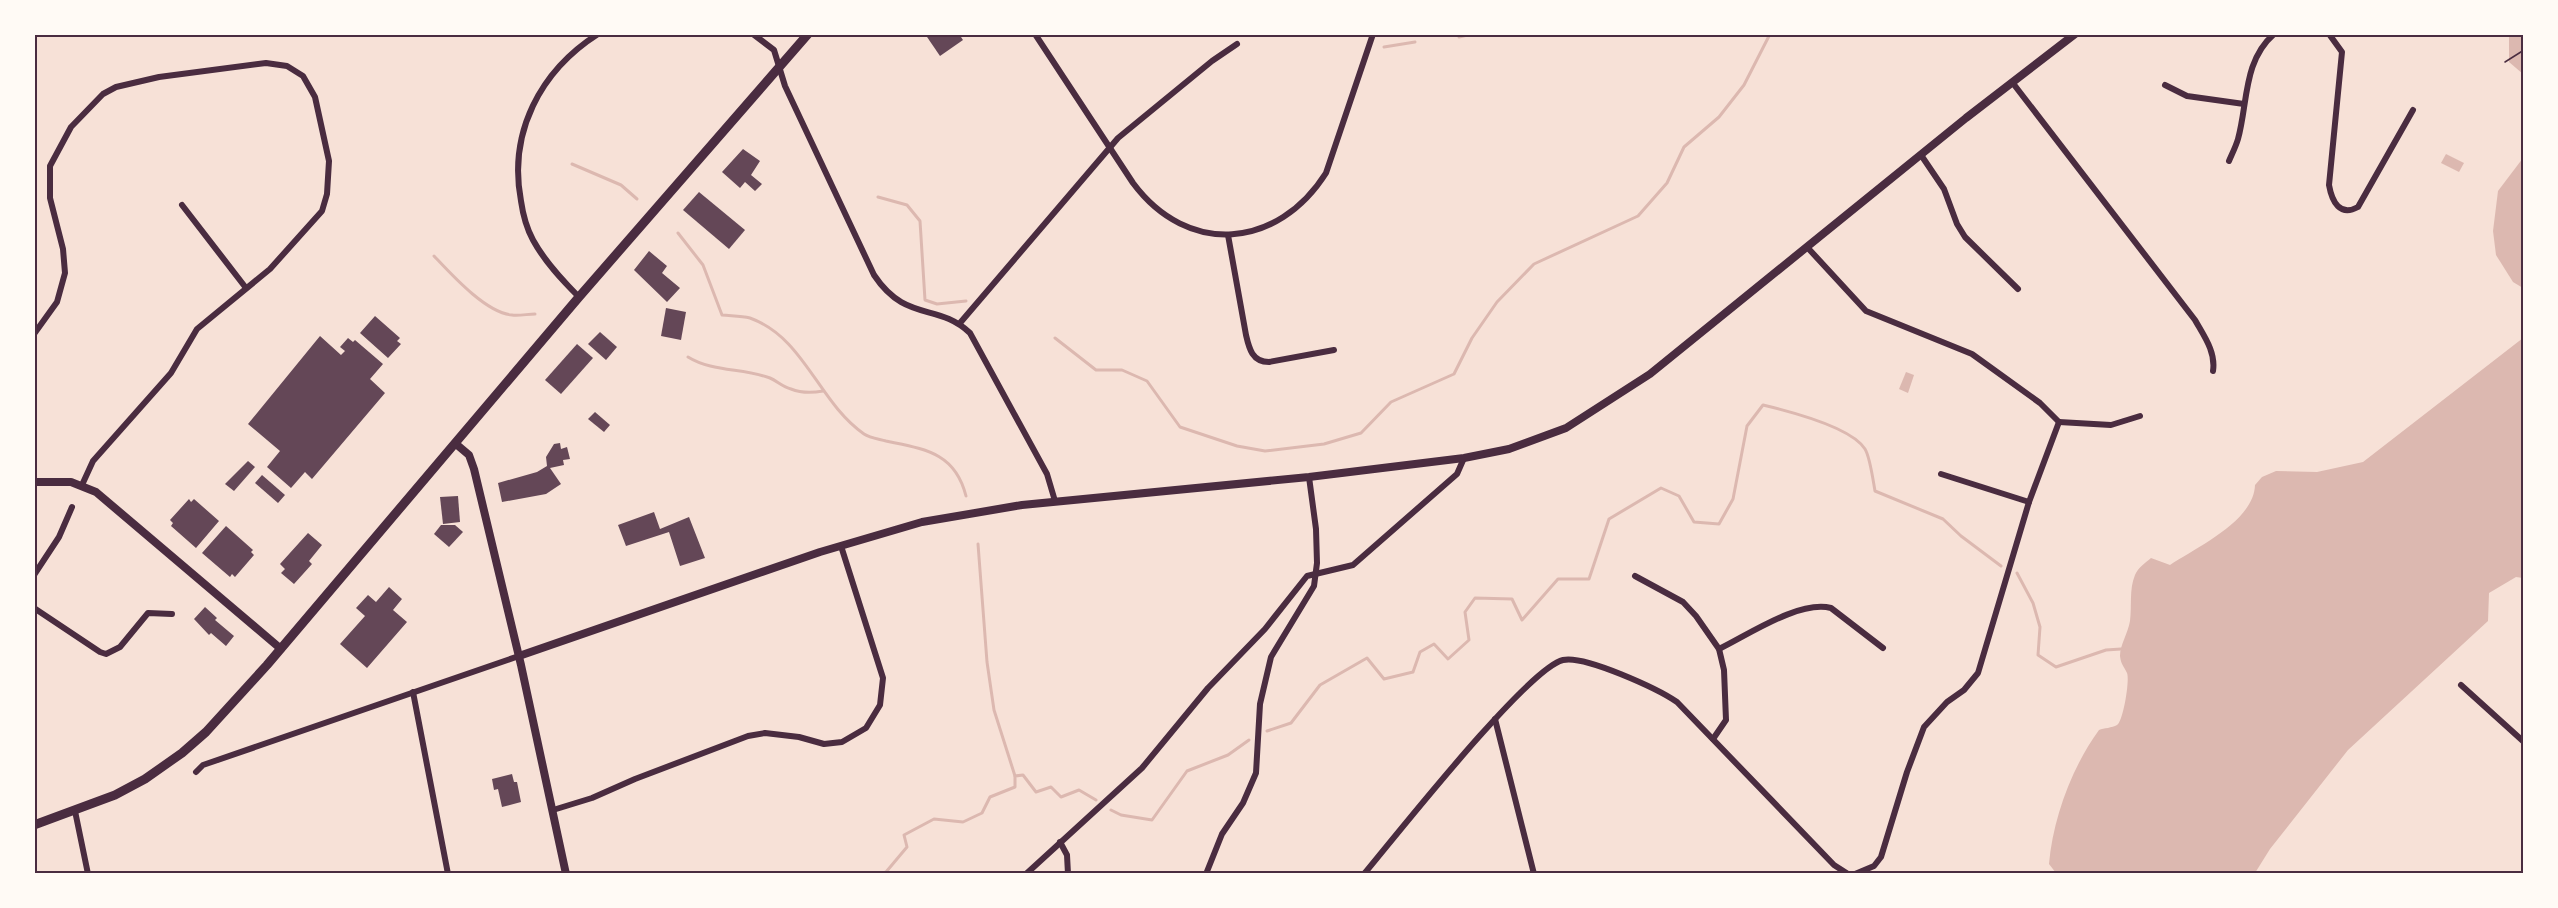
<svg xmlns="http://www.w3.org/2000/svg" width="2558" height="908" viewBox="0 0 2558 908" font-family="Roboto,sans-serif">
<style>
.water{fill:#dcb8b0}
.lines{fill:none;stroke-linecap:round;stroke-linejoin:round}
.stream{stroke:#dcb8b0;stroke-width:3}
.building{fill:#644757}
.path{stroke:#4a2c40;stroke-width:1.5}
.minor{stroke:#4a2c40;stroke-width:6}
.tertiary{stroke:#4a2c40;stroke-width:8}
.secondary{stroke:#4a2c40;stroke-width:8}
.primary{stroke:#4a2c40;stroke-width:9}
.neatline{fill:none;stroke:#4a2c40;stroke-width:2}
</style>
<rect width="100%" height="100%" fill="#f7e1d7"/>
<!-- water -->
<g class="water">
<polygon points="2509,35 2523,35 2523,74 2509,62"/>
<polygon points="2446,154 2464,163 2459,172 2441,163"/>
<polygon points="2523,158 2523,288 2513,282 2496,255 2493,231 2498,191"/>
<path d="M2523,338V578L2516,577L2489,593L2488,621L2348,750L2270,849L2255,873H2056L2049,864C2053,818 2072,767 2099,730C2104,728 2112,728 2117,725C2123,722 2130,680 2127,673C2124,666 2121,665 2120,656C2120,645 2128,633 2130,621C2132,606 2129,589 2135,575C2138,568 2145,563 2151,558L2170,565C2197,547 2254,521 2255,485L2262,477L2276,471L2317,472L2363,462Z"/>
<polygon points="1906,372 1914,375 1908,393 1899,389"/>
</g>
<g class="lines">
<!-- stream -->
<g class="stream">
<polyline points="1459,37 1472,34"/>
<polyline points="1384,47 1415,42"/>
<polyline points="572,164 621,185 637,199"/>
<polyline points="878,197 907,205 920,221 925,300 937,304 966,301"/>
<path d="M678,233L703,265L722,315C731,316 741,316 750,318C805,338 818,402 864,434C870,438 879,439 886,441C924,449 955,452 966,496"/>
<path d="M434,256C451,274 486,313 512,315C519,316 528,314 535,314"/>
<polyline points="1055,338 1096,370 1122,370 1147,381 1180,427 1237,446 1265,451 1324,444 1361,433 1391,402 1454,374 1472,338 1497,302 1534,264 1638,216 1667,183 1684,147 1719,117 1744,85 1770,34"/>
<path d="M688,357C712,372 743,368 770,378C777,381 783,387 791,389C801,393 812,393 823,391"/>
<polyline points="978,544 987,662 994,710 1015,776"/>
<polyline points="2017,573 2033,603 2040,627 2038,655 2056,667 2106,650 2121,649"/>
<path d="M1267,731L1291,723L1320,685L1367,658L1384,679L1413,672L1420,652L1434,644L1448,659L1469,640L1465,612L1475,598L1512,599L1522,620L1558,579H1589L1609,519L1661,488L1679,496L1694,522L1719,524L1733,499L1747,426L1763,405C1788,411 1851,427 1865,449C1870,457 1873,480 1875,491L1943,519L1961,536L2001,566"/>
<polyline points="1111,810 1121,815 1152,820 1187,771 1228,755 1249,740"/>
<polyline points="881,874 886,872 907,847 904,835 934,819 963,822 982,813 990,797 1015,787 1015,776 1023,775 1036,792 1051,787 1061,797 1079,790 1096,800"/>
</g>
</g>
<!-- building -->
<g class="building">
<polygon points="925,34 959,34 963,40 940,56"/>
<polygon points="743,149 760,161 751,175 762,184 755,191 745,182 740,188 722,172"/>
<polygon points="699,192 745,230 729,249 683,210"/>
<polygon points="649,251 667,266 662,273 680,288 667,302 634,270"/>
<polygon points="666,308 686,312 681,340 661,336"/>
<polygon points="375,316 400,338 397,341 401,344 388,358 360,333"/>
<polygon points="600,332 617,347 606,360 588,344"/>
<polygon points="320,336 341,355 345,351 340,347 348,338 353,342 355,340 383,364 370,379 385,393 312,479 305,472 291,488 267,467 280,451 248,424"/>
<polygon points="577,344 593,358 561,394 545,380"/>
<polygon points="595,412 610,425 604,432 588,419"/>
<polygon points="560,443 561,449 567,447 570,459 563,460 564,465 550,468 561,484 546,494 502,502 498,483 537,472 547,466 546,457 554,444"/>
<polygon points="248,461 255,467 234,491 225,484"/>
<polygon points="262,475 285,495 278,503 255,483"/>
<polygon points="458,496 460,522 443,524 440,497"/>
<polygon points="189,499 191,502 194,499 219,521 196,548 171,526 173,523 170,520"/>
<polygon points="654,512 660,529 689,517 705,558 680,566 669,532 626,546 618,525"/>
<polygon points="441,525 455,525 463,532 449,547 434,534"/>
<polygon points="226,526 253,550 251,552 254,555 235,577 232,574 230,577 202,553"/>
<polygon points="308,533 322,545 309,561 312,564 294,584 281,573 285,569 280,564"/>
<polygon points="389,587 402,599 393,610 407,622 367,668 340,644 365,616 356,608 368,595 376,602"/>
<polygon points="205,607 217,618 215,620 234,636 226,646 211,633 209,635 194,619"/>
<polygon points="512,774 514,782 517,782 521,802 502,807 498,789 494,790 492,779"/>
</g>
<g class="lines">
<!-- path -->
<polyline class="path" points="2505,62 2524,50"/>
<!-- minor -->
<g class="minor">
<path d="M753,34L774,50L785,86L874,275C906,323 937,302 970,333L1047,474L1055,501"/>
<path d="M1035,34L1133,183C1188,257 1278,249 1326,173L1373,34"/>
<path d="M2329,34L2342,52L2329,185C2332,202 2340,217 2358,207L2413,110"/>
<path d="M2012,82L2195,320C2204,336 2216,352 2213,371"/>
<polyline points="2165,85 2187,96 2244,104"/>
<polyline points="1921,155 1944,189 1957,224 1965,237 2018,289"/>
<path d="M2229,161C2232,154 2236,146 2238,139C2248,103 2243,61 2274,34"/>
<polyline points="182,205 246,288"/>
<path d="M1228,235L1246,335C1249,348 1252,362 1269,362L1334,350"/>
<polyline points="1807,247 1866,311 1972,354 2040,403 2059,422"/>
<path d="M579,297C562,280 545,262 533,240C527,229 523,215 521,201C508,133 540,71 598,34"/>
<polyline points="960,323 1118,138 1212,61 1237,44"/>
<polyline points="34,334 57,302 65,273 63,249 50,198 50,166 71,127 103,94 116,87 159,77 266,63 287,66 303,76 315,97 329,161 327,194 322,211 270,269 197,329 171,373 93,461 82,485"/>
<polyline points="2059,422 2111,425 2140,416"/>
<polyline points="1941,474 2029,502"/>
<polyline points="34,575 59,537 72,507"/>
<polyline points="1635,576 1683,602 1696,616 1719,649 1724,670 1726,720 1713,739"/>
<polyline points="34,608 100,652 106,654 120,647 148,613 172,614"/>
<path d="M1719,649C1748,635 1799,600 1831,608L1883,648"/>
<polyline points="2461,685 2524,742"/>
<polyline points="413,692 448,874"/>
<polyline points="1495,719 1534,874"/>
<polyline points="196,772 203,765 519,656"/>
<polyline points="553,810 592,798 635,779 748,736 765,733 799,737 824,744 842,742 866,728 880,705 883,678 841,546"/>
<polyline points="75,811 88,874"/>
<polyline points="1060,842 1067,855 1068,874"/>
<polyline points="1026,874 1142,768 1208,688 1265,629 1307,576 1353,565 1457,474 1464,458"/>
<polyline points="1206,874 1222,834 1243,803 1256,773 1260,704 1271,657 1314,586 1317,563 1316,529 1309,477"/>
<path d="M1364,874C1395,837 1528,668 1563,660C1585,655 1658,689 1677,702L1834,865L1848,874"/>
<polyline points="1855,874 1874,866 1881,857 1907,772 1924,727 1947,702 1964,690 1978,673 2029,502 2059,422"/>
</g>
<!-- tertiary -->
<g class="tertiary">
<polyline points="456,444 469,455 474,469 521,665 566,874"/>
<polyline points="519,656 820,552 922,522 1022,505 1309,477 1464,458 1509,449 1566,428 1650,374 1966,118 2075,34"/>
</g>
<!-- secondary -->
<polyline class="secondary" points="34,482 71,482 96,492 281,649"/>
<!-- primary -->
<polyline class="primary" points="34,825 115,795 145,779 182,753 206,732 267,665 579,297 808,34"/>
</g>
<!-- border -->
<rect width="2558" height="908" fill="none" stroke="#fffaf5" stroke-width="72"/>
<rect x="36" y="36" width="2486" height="836" class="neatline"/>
</svg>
